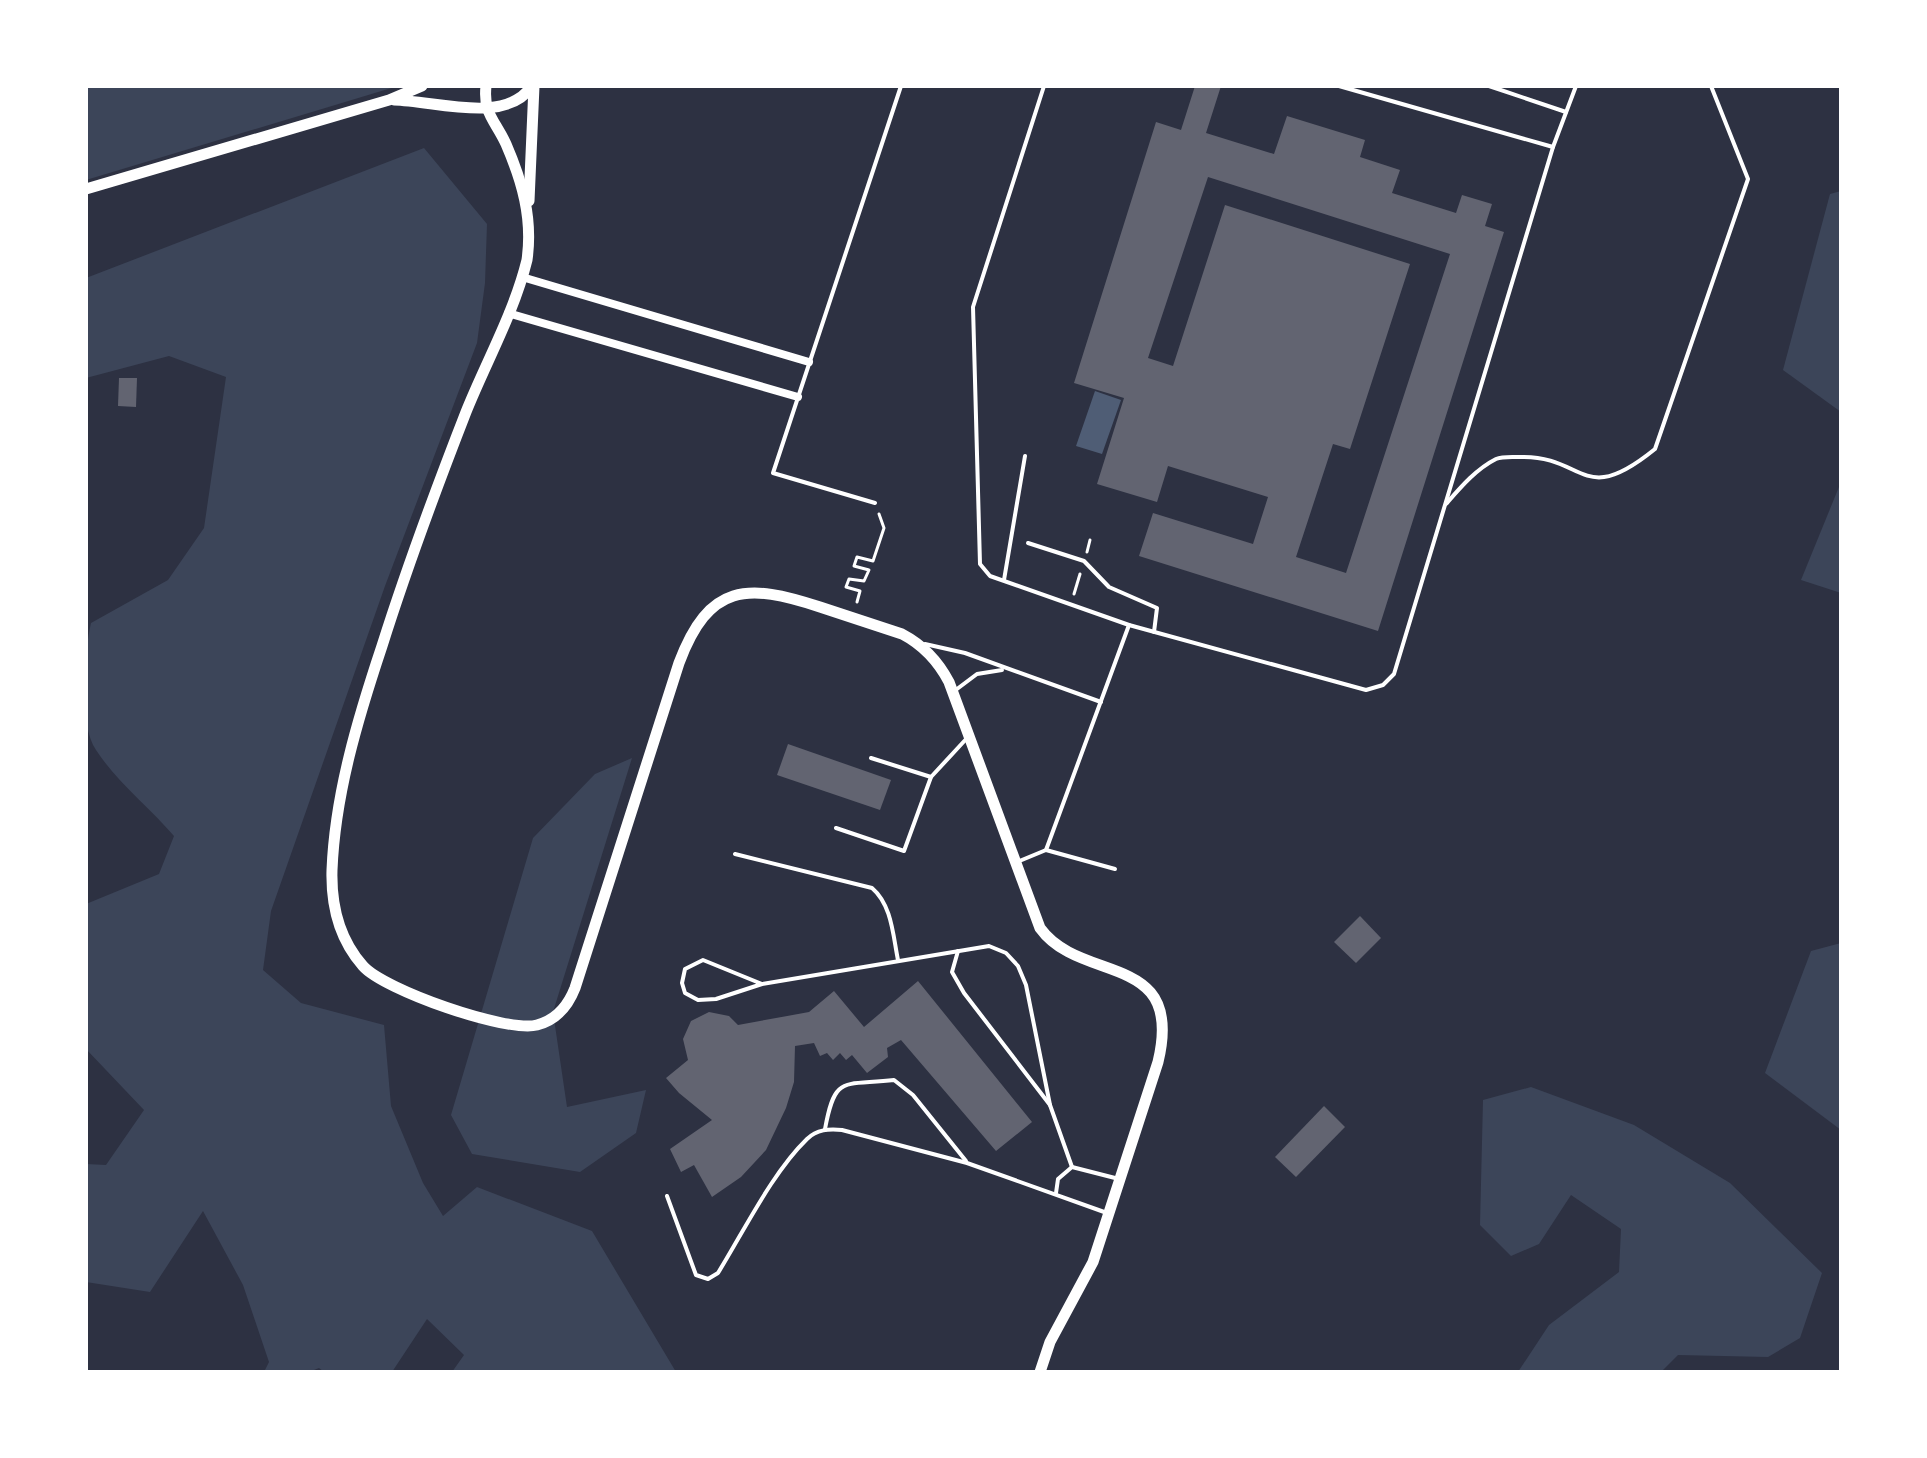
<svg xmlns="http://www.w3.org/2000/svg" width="1927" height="1458" viewBox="0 0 1927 1458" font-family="'Source Sans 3',sans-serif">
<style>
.green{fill:#3c4559}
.water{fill:#4f5d75}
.building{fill:#626471;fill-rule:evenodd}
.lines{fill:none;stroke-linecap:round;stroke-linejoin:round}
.path{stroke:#fff;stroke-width:3}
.service{stroke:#fff;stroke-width:4}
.minor{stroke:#fff;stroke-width:8}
.tertiary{stroke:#fff;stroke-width:11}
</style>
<rect width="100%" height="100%" fill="#2d3142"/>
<!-- green -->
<g class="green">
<polygon points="86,86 398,86 86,180"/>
<path d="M424,148L487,224L485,283L477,343L385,586L271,911L263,970L301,1003L384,1025L391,1106L423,1183L443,1216L477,1187L592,1231L676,1372H452L464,1355L427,1319L392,1372H324L319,1368L309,1372H264L269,1362L243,1285L203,1211L150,1292L86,1282V1164L106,1165L144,1110L86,1049V904L159,874L174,836C150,808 116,781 96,750C78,723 84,654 91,623L168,580L204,528L226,377L169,356L86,378V278Z"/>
<polygon points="1841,191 1841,412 1783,370 1830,194"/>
<polygon points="1841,482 1841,593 1801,580"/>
<polygon points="632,758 553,1012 567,1107 646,1090 636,1133 580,1172 472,1154 451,1115 533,838 595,774"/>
<polygon points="1841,943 1841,1130 1765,1073 1811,951"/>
<polygon points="1531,1087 1634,1125 1730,1183 1822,1273 1800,1338 1768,1357 1678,1355 1661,1372 1518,1372 1549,1325 1619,1272 1621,1229 1571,1195 1539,1244 1511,1256 1480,1225 1483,1100"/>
</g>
<!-- water -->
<polygon class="water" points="1095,391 1121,400 1102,454 1076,446"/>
<!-- building -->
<g class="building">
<path d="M1195,86H1221L1206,133L1274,154L1287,116L1365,140L1360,157L1400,170L1392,193L1456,213L1462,195L1492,204L1485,226L1504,232L1378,631L1139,556L1153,513L1253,544L1268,497L1168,466L1157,502L1097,484L1124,398L1074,383L1156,122L1181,130ZM1208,177L1450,254L1346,573L1296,557L1333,444L1350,449L1410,264L1225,205L1173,366L1148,358Z"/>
<polygon points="119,378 137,378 136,407 118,406"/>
<polygon points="788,744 891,780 880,810 777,775"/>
<polygon points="1360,916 1381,938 1356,963 1334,942"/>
<polygon points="918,981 1032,1122 996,1151 901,1040 887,1048 888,1057 867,1073 852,1055 846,1060 840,1053 833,1060 827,1053 820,1056 814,1043 795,1046 794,1082 786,1108 766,1150 741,1177 712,1197 694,1165 681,1172 670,1149 712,1120 679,1093 666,1078 688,1060 683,1039 691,1021 709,1012 729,1016 738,1025 809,1012 834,991 864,1027"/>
<polygon points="1324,1106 1345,1127 1296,1177 1275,1157"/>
</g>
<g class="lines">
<!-- path -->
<g class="path">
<polyline points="1087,552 1090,540"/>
<polyline points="1074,594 1080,574"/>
<polyline points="857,602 860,591 846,587 849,579 864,581 869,570 854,566 857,557 873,561 884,528 879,514"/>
</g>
<!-- service -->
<g class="service">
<polyline points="1044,86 973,307 980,564 990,576 1129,625"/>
<polyline points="1489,86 1566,112"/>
<polyline points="1553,147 1576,86"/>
<polyline points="875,503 773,473 901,86"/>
<path d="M1446,504C1460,488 1476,469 1496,459C1503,456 1513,457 1520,457C1586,455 1581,509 1655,449L1748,179L1711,86"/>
<polyline points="1028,543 1084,561 1109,587 1157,608 1154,632"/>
<polyline points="1004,580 1025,456"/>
<polyline points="925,644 965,653 1101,702"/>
<polyline points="953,692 977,674 1002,670"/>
<polyline points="871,758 931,777"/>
<polyline points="836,828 904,851 931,777 968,737"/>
<polyline points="1046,850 1115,869"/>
<path d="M735,854L872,888C892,905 893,936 898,960"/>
<polyline points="1017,862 1046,850 1129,625 1366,690 1383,685 1394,674 1553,147 1339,86"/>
<polyline points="958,951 952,972 964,993 1050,1105 1072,1167"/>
<polyline points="762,984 703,960 685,969 682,983 685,993 698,1000 716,999 762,984 989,946 1006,953 1018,966 1026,985 1050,1105"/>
<path d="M825,1129C835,1074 843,1086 894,1080L913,1095L966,1161"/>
<polyline points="1056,1193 1058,1179 1072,1167 1119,1179"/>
<path d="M667,1196L696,1275L708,1279L718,1273C744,1231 772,1173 807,1139C817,1129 829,1129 842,1130L967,1163L1107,1213"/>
</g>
<!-- minor -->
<g class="minor">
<polyline points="522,277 809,362"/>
<polyline points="508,313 798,397"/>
</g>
<!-- tertiary -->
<g class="tertiary">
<path d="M486,86C483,114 495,120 506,144C522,181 533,218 527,260C514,313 486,362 466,412C436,489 407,567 382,646C358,718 335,794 332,870C331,905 339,939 363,966C384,990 507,1033 537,1025C556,1020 568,1006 575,988L679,663C709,583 747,583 820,607C847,616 875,625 902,634C923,645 938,661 949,682L1040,928C1081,985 1185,950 1158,1062L1093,1262L1050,1342L1040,1372"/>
<path d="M394,100C437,101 505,125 532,86"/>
<polyline points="86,189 389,100 422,86"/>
<polyline points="529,201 534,86"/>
</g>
</g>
<!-- border -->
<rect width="1927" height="1458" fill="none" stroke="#ffffff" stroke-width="176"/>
</svg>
